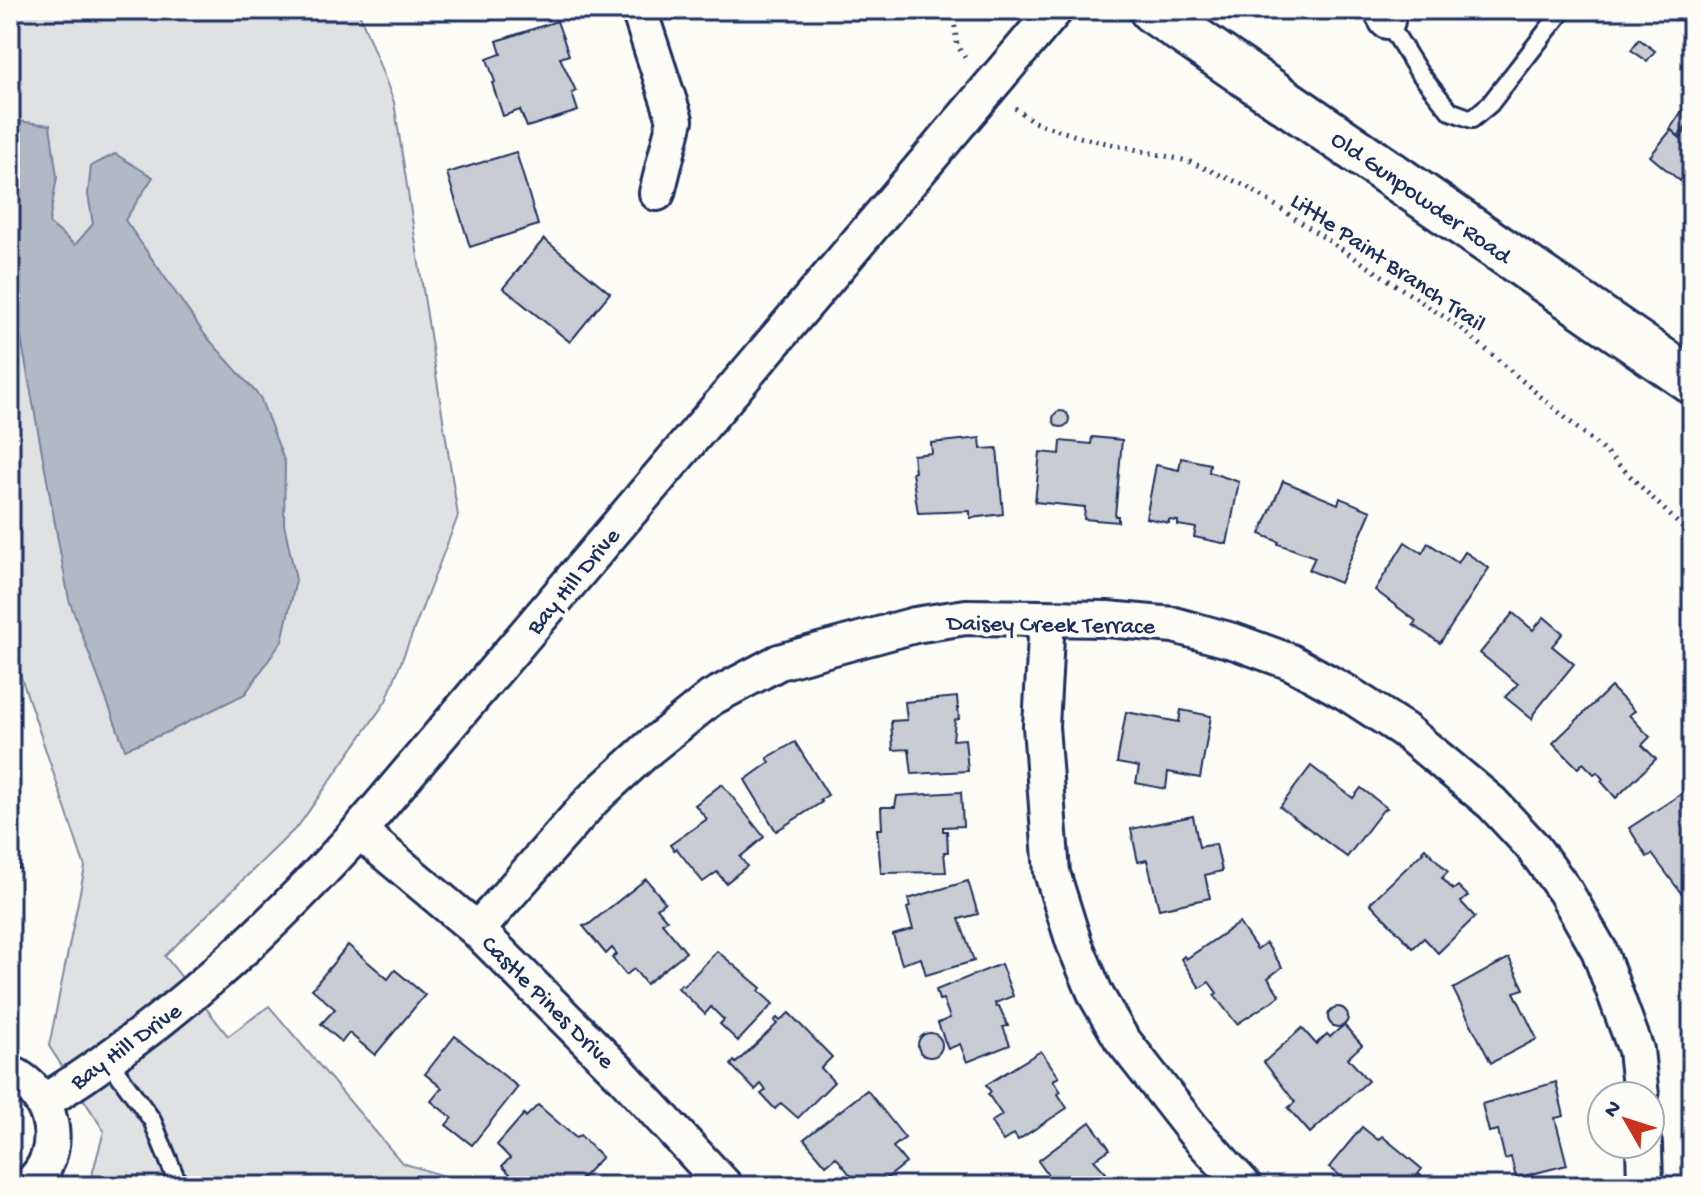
<svg xmlns="http://www.w3.org/2000/svg" width="1702" height="1196" viewBox="0 0 1702 1196" font-family="'Gochi Hand',sans-serif">
<style>
.green{fill:#e0e1e3;stroke:#7e88a0;stroke-width:2}
.water{fill:#b3b8c5;stroke:#76819c;stroke-width:2}
.building{fill:#c9ccd3;stroke:#1b2f5e;stroke-width:2}
.lines{fill:none;stroke-linecap:round;stroke-linejoin:round}
.service-casing{stroke:#1b2f5e;stroke-width:22}
.minor-casing{stroke:#1b2f5e;stroke-width:40}
.secondary-casing{stroke:#1b2f5e;stroke-width:50}
.path{stroke:#1b2f5e;stroke-width:5;stroke-dasharray:2 6;stroke-linecap:butt}
.service{stroke:#fdfcf7;stroke-width:16}
.minor{stroke:#fdfcf7;stroke-width:34}
.secondary{stroke:#fdfcf7;stroke-width:44}
.labels{text-anchor:middle;stroke-width:8;stroke-linejoin:round;paint-order:stroke}
.street-label{font-size:24px;fill:#1b2f5e;stroke:#fdfcf7}
</style>
<rect width="100%" height="100%" fill="#fdfcf7"/>
<filter id="ink" filterUnits="userSpaceOnUse"><feTurbulence type="fractalNoise" baseFrequency=".0125" numOctaves="2"/><feDisplacementMap in="SourceGraphic" scale="16" xChannelSelector="R" yChannelSelector="G"/><feConvolveMatrix kernelMatrix="1 2 1 2 8 2 1 2 1" color-interpolation-filters="sRGB"/></filter>
<g filter="url(#ink)">
<!-- green -->
<polygon class="green" points="10,10 358,10 394,102 458,516 386,701 299,825 165,956 228,1036 269,1006 402,1163 476,1186 89,1186 104,1131 49,1046 85,867 10,644"/>
<!-- water -->
<polygon class="water" points="17,121 50,125 57,177 49,223 75,245 93,224 88,194 91,166 115,154 153,177 125,220 205,335 260,397 285,463 284,524 296,580 282,641 245,694 168,732 125,749 69,600 10,278 10,125"/>
<!-- building -->
<g class="building">
<polygon points="557,21 569,55 560,58 576,91 572,93 578,111 527,127 520,110 503,116 492,83 495,82 487,59 501,54 497,41"/>
<polygon points="1639,39 1655,51 1647,61 1631,50"/>
<polygon points="1687,103 1692,106 1692,118 1678,136 1670,129"/>
<polygon points="1687,128 1692,131 1692,181 1689,184 1682,179 1680,181 1650,156 1671,130 1680,138"/>
<polygon points="516,152 538,225 470,247 447,173"/>
<polygon points="544,239 610,293 570,342 503,288"/>
<circle cx="1061" cy="419" r="8"/>
<polygon points="1092,437 1122,440 1115,516 1118,516 1118,522 1084,519 1085,507 1035,502 1040,452 1060,454 1061,441 1091,444"/>
<polygon points="980,438 981,449 997,448 1003,514 970,518 970,511 918,513 912,473 915,472 913,455 932,453 931,443"/>
<polygon points="1181,458 1210,464 1209,472 1239,482 1227,544 1194,537 1196,528 1178,525 1178,521 1169,520 1169,523 1146,518 1156,465 1179,470"/>
<polygon points="1283,481 1338,504 1340,498 1371,511 1340,583 1309,570 1315,557 1278,544 1279,542 1260,534"/>
<polygon points="1405,542 1422,553 1428,543 1458,563 1465,552 1489,568 1440,643 1413,625 1416,621 1375,590"/>
<polygon points="1513,613 1533,630 1544,617 1563,633 1552,646 1574,664 1534,713 1532,719 1505,697 1518,684 1480,653"/>
<polygon points="1611,687 1635,711 1629,715 1650,737 1642,745 1656,759 1616,798 1601,781 1603,779 1597,772 1594,774 1583,763 1578,768 1553,743"/>
<polygon points="957,697 959,719 955,720 953,740 965,739 968,771 912,774 909,749 893,750 891,721 907,720 905,702"/>
<polygon points="1181,710 1211,716 1200,778 1168,772 1166,789 1136,783 1139,767 1117,763 1126,712 1179,722"/>
<polygon points="795,742 828,795 820,800 822,802 776,831 745,780 770,762 767,758"/>
<polygon points="1311,766 1353,798 1361,788 1387,808 1383,810 1347,857 1280,807"/>
<polygon points="722,784 764,837 740,857 747,866 726,883 717,872 703,882 676,848 674,850 670,845 707,819 695,805"/>
<polygon points="1692,787 1692,887 1681,893 1652,854 1647,857 1629,828"/>
<polygon points="961,792 963,826 943,827 943,831 947,831 948,852 944,852 946,872 881,873 877,829 882,829 881,807 895,807 897,796"/>
<polygon points="1193,816 1199,847 1216,844 1222,871 1205,875 1210,898 1159,909 1147,860 1138,862 1131,829"/>
<polygon points="11,838 20,868 10,871 10,838"/>
<polygon points="1425,848 1448,872 1442,878 1453,890 1458,886 1468,896 1461,902 1475,917 1438,953 1424,938 1413,948 1370,903 1423,852 1422,851"/>
<polygon points="646,879 665,902 657,908 667,920 662,923 686,952 646,984 634,969 626,975 612,958 617,954 612,948 606,954 583,926 588,925"/>
<polygon points="968,881 978,914 959,919 974,961 926,975 921,958 902,964 893,935 913,929 907,908 910,907 908,899"/>
<polygon points="1239,923 1257,949 1266,943 1282,967 1268,978 1280,996 1237,1024 1214,995 1217,993 1209,982 1200,988 1181,959 1184,956 1186,959"/>
<polygon points="348,945 388,979 395,970 425,995 375,1055 349,1033 342,1042 321,1024 335,1009 312,989"/>
<polygon points="717,951 761,988 759,991 773,1004 738,1041 720,1024 724,1020 711,1007 705,1014 678,988 681,984 684,986"/>
<polygon points="1509,958 1524,989 1514,992 1537,1039 1491,1063 1453,989"/>
<polygon points="1001,964 1013,996 995,1003 996,1007 999,1006 1008,1026 1003,1027 1010,1045 967,1062 960,1044 948,1049 938,1023 950,1018 943,999 939,1000 936,990"/>
<circle cx="1338" cy="1017" r="10"/>
<polygon points="789,1013 832,1057 821,1068 834,1082 798,1118 781,1103 775,1109 761,1094 766,1090 761,1084 755,1090 731,1065 734,1061 736,1063 777,1024 774,1021 777,1018 780,1021"/>
<polygon points="1344,1025 1362,1045 1348,1058 1368,1081 1310,1133 1288,1108 1295,1102 1264,1062 1302,1028 1316,1044 1327,1034 1330,1037"/>
<circle cx="930" cy="1045" r="12"/>
<polygon points="455,1036 518,1087 472,1145 446,1125 452,1118 431,1101 442,1088 425,1074"/>
<polygon points="1041,1051 1059,1077 1053,1080 1061,1092 1058,1094 1067,1108 1018,1140 1014,1134 1003,1141 991,1122 1002,1115 988,1094 991,1092 986,1085"/>
<polygon points="1556,1082 1564,1116 1555,1118 1567,1165 1516,1178 1511,1157 1505,1159 1498,1130 1489,1132 1482,1104"/>
<polygon points="867,1090 905,1138 893,1147 906,1163 877,1186 855,1186 848,1178 851,1176 836,1157 826,1165 804,1139"/>
<polygon points="538,1105 576,1138 580,1135 602,1157 574,1186 522,1186 502,1166 510,1158 497,1145 524,1114 526,1117"/>
<polygon points="1090,1122 1110,1149 1094,1160 1118,1186 1056,1186 1038,1161"/>
<polygon points="1362,1127 1378,1140 1382,1136 1422,1169 1418,1174 1424,1178 1418,1186 1340,1186 1338,1184 1343,1178 1329,1167"/>
</g>
<g class="lines">
<defs>
<g id="service">
<polyline points="1387,21 1418,71 1450,111 1472,119 1490,104 1563,10"/>
<polyline points="109,1061 152,1120 179,1186"/>
</g>
<g id="minor">
<polyline points="639,10 675,120 657,193"/>
<polyline points="1381,10 1387,21"/>
<polyline points="1047,619 1041,726 1052,873 1074,943 1096,995 1121,1038 1193,1130 1244,1186"/>
<polyline points="359,831 477,930 621,1074 725,1186"/>
<polyline points="477,930 593,799 649,748 711,698 779,662 915,625 966,617 1107,619 1174,625 1236,642 1291,662 1347,693 1404,730 1492,803 1532,846 1565,891 1599,950 1636,1050 1641,1096"/>
<path d="M10,1073C54,1093 68,1153 28,1186"/>
<path d="M44,1102C167,1024 261,939 359,831L1055,10"/>
<polyline points="1644,1144 1645,1186"/>
</g>
<polyline id="secondary" points="1152,10 1692,381"/>
</defs>
<!-- service casing -->
<use href="#service" class="service-casing"/>
<!-- minor casing -->
<use href="#minor" class="minor-casing"/>
<!-- secondary casing -->
<use href="#secondary" class="secondary-casing"/>
<!-- path -->
<g class="path">
<polyline points="953,10 957,45 968,62"/>
<polyline points="1015,108 1034,122 1079,137 1188,161 1246,186 1461,328 1611,457 1692,537"/>
</g>
<!-- service -->
<use href="#service" class="service"/>
<!-- minor -->
<use href="#minor" class="minor"/>
<!-- secondary -->
<use href="#secondary" class="secondary"/>
</g>
</g>
<g class="labels">
<!-- street labels -->
<g class="street-label">
<text transform="translate(1422 196) rotate(35)" y="8">Old Gunpowder Road</text>
<text transform="translate(1389 261) rotate(34)" y="8">Little Paint Branch Trail</text>
<text transform="translate(572 580) rotate(-50)" y="8">Bay Hill Drive</text>
<text transform="translate(1051 623) rotate(1)" y="8">Daisey Creek Terrace</text>
<text transform="translate(549 1001) rotate(45)" y="8">Castle Pines Drive</text>
<text transform="translate(125 1045) rotate(-36)" y="8">Bay Hill Drive</text>
</g>
</g>
<!-- margin -->
<rect width="1702" height="1196" fill="none" stroke="#fdfcf7" stroke-width="40"/>
<rect x="20" y="20" width="1662" height="1156" fill="none" stroke="#1b2f5e" stroke-width="3" filter="url(#ink)"/>
<!-- north arrow -->
<g transform="translate(1626 1120) rotate(309)"><circle r="38" fill="#fdfcf7" stroke="#a3aaba" stroke-width="2"/>
<path d="M0-6L14 30L0 20L-14 30Z" fill="#c8321e"/>
<text y="-12" font-size="22" font-weight="bold" text-anchor="middle" fill="#1b2f5e">N</text>
</g>
</svg>
